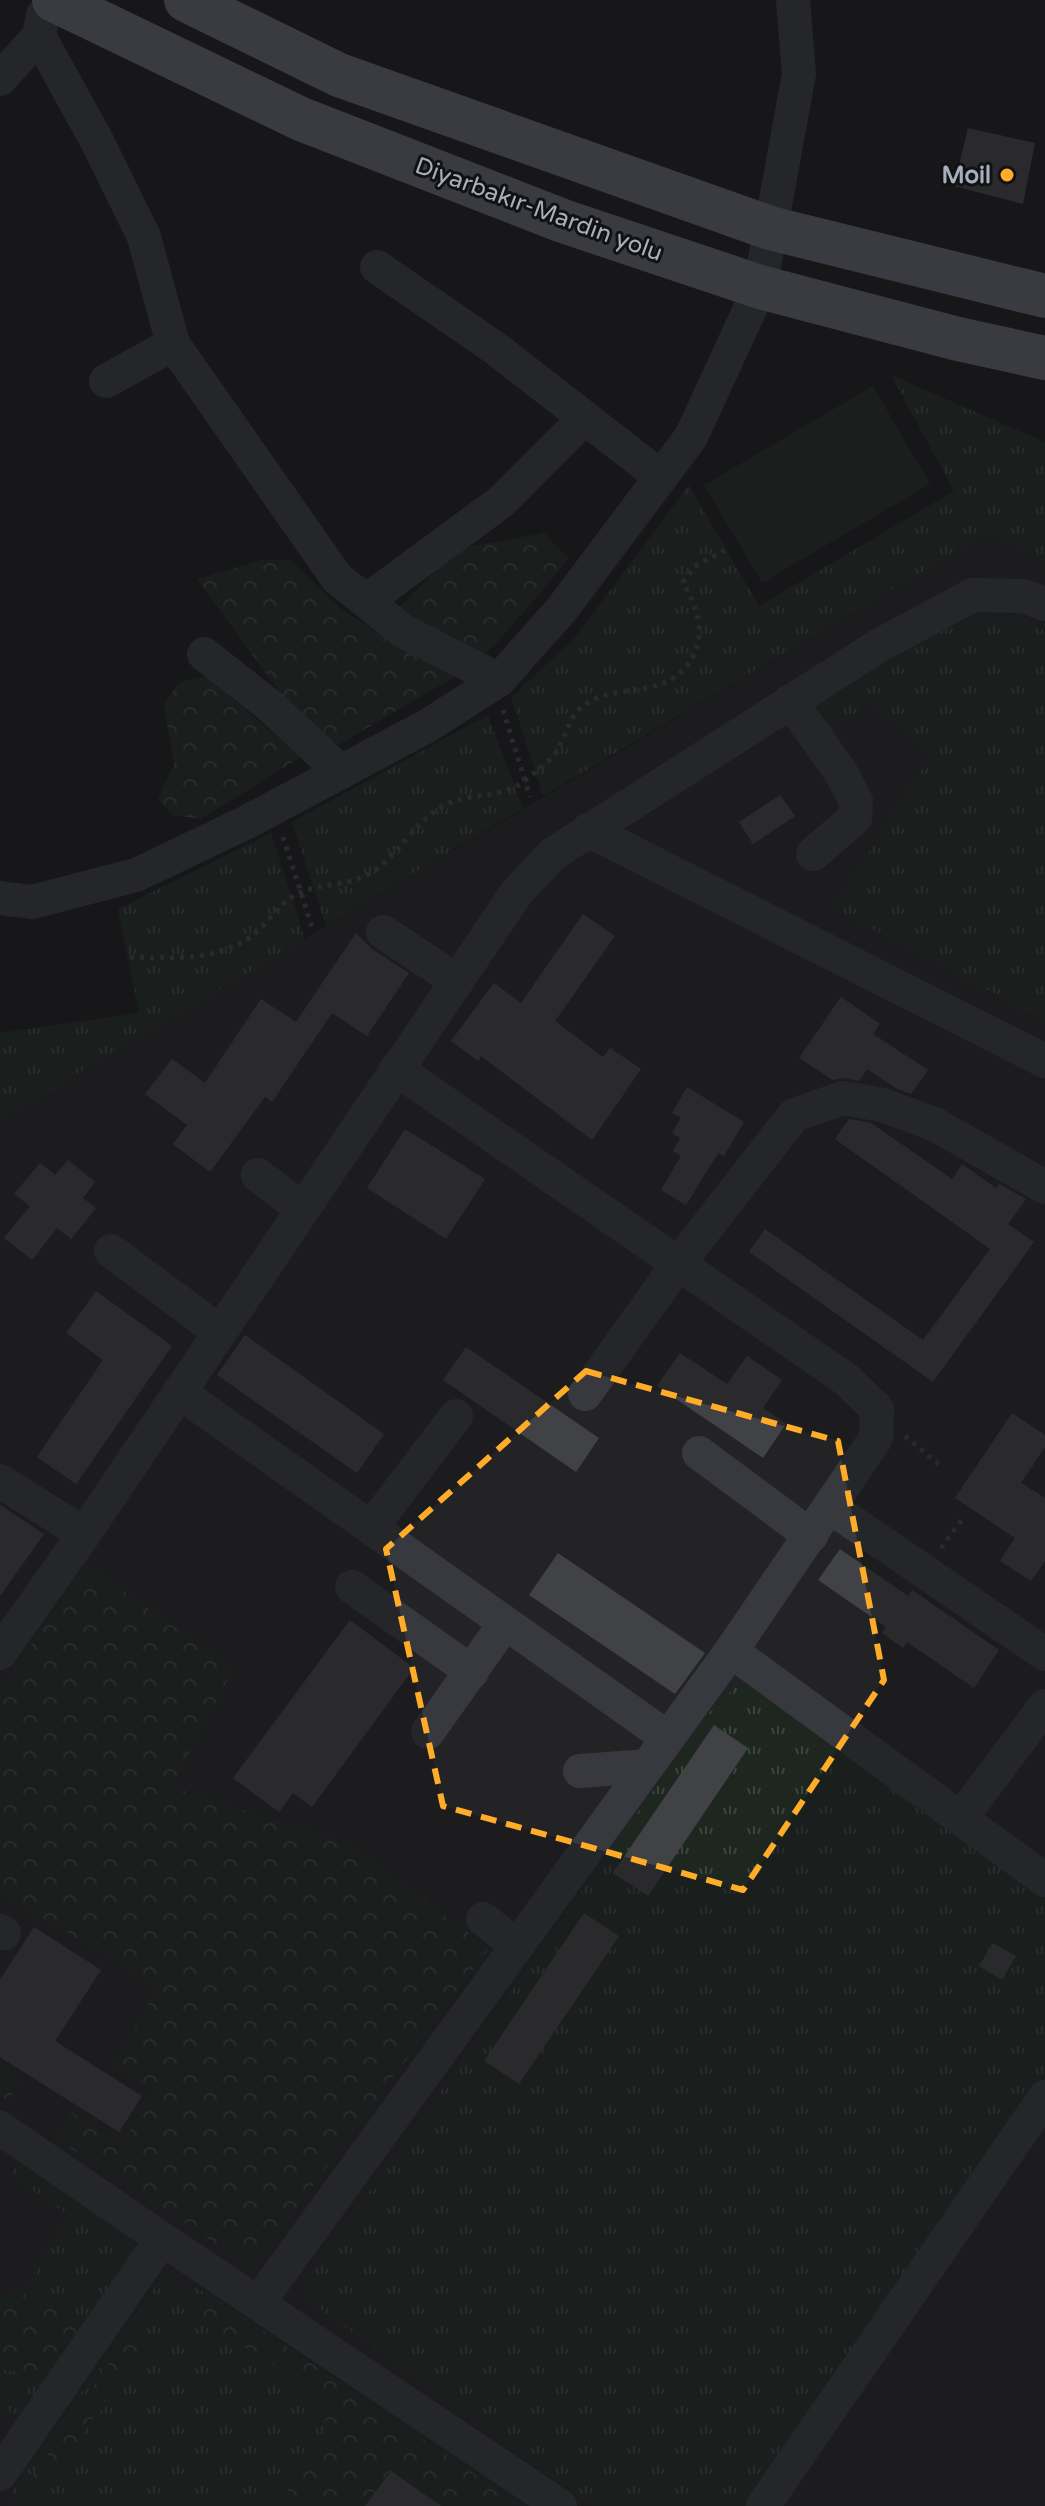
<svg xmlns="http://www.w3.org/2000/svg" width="1045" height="2506" viewBox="0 0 1045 2506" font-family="'Varela Round',sans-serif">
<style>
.built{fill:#232326}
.grass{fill:url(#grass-tufts);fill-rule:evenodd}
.forest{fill:url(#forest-crowns)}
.garden{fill:#1e271f}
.building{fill:#414246}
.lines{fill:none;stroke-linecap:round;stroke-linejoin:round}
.path{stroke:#3d4045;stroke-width:5;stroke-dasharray:4 6;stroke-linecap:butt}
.minor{stroke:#37393e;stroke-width:34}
.highway{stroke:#636770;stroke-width:44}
.marked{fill:none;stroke:#ffad29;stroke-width:6;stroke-dasharray:16 10;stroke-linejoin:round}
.poi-dot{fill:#ffad29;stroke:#121214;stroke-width:3}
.labels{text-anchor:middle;stroke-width:6;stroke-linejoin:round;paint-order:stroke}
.poi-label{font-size:24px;font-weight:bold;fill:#a8aeba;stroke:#121214;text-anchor:end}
.street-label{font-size:24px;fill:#a8aeba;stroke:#121214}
</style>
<defs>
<pattern id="grass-tufts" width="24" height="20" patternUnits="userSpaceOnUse" patternTransform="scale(2)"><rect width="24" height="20" fill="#1e271f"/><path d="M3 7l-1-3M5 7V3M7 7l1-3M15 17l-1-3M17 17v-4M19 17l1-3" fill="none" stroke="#3c443d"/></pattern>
<pattern id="forest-crowns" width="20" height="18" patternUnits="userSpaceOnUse" patternTransform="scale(2)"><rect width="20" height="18" fill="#1e271f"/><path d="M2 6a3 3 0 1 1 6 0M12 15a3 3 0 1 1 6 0" fill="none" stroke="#3c443d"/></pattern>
</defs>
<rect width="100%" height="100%" fill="#171719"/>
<!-- built -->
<polygon class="built" points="990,532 1045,563 1045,2506 0,2506 0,1120"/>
<!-- grass -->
<g class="grass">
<polygon points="891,375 1045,442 1045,563 990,532 543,796 511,697 573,640 689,485 759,606 954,491"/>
<polygon points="964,617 1021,618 1045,631 1045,1020 833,909 930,757 872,701 829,731 811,700"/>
<polygon points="488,715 523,808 326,926 292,822"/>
<polygon points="271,833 305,939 0,1120 0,1033 139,1013 118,909"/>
<polygon points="756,1685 1045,1898 1045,2072 745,2506 592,2506 323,2311 309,2298 307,2279 708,1714 736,1687"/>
<polygon points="18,2161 126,2233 132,2241 133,2250 87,2328 22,2293 68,2215 10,2175"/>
<path d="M168,2276L209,2294L197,2309L213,2330L263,2357L314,2397L325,2420L322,2448L288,2479V2503L291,2506H15L10,2495L160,2280ZM127,2335L141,2340L133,2363L38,2497L24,2490Z"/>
<polygon points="0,2368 36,2377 47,2383 19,2417 0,2406"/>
</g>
<!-- forest -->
<g class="forest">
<polygon points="544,533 569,559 494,646 480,657 399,608 457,549"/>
<polygon points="262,560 291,560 340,608 387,639 458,675 338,745 295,713 197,579"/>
<polygon points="206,676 301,757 201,819 172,815 158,799 174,764 164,705 179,682"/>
<polygon points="86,1564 233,1669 172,1787 346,1843 489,1948 252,2268 55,2138 71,2112 122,2144 154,2092 113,2064 159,1986 0,1893 0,1690"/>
<polygon points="0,2066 21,2080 9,2101 0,2095"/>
<polygon points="22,2293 87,2328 47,2383 36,2377 0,2368 0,2296"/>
<polygon points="209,2294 522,2506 441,2506 391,2471 380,2486 390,2494 382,2506 340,2506 336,2504 334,2506 291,2506 288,2504 288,2479 322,2448 325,2420 314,2397 263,2357 213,2330 197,2309"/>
<polygon points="128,2335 141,2339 133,2363 37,2498 24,2490"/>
</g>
<!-- garden -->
<polygon class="garden" points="873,386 930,484 762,583 704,485"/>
<!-- building -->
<g class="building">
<polygon points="968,128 1035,143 1023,204 954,186"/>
<polygon points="780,795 795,816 753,844 739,822"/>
<polygon points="583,914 615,936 555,1021 603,1057 610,1048 641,1069 592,1140 481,1056 478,1061 451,1041 494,983 521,1003"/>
<polygon points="356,933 372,949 409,973 367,1036 332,1013 272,1102 265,1097 210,1172 173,1144 187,1125 145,1094 172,1059 205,1083 261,999 296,1022"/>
<polygon points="841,997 880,1024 873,1034 928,1070 911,1094 897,1089 867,1069 859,1081 846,1078 833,1080 799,1058"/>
<polygon points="687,1087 744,1122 724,1156 718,1153 686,1205 661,1190 681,1156 673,1151 680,1138 672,1133 681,1118 672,1113"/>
<polygon points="849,1119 871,1123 952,1179 962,1164 996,1188 999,1184 1026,1199 1008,1224 1034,1242 933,1382 749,1252 765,1229 923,1340 990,1249 835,1139"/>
<polygon points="405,1129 485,1179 446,1239 367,1188"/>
<polygon points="68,1160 95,1182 83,1198 96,1208 71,1239 57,1228 32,1260 4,1238 30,1206 14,1194 40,1163 55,1175"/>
<polygon points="96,1291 172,1346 76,1484 37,1457 103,1360 66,1333"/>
<polygon points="245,1335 384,1434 357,1473 217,1375"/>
<polygon points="466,1347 599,1438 576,1472 443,1380"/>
<polygon points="680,1353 727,1384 747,1356 782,1380 763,1408 786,1424 763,1458 657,1386"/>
<polygon points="1012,1413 1045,1435 1045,1447 1021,1483 1045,1498 1045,1561 1031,1581 1000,1561 1015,1538 955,1498"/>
<polygon points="0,1505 44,1534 0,1596"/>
<polygon points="840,1549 908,1596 912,1590 999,1650 974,1688 907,1642 903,1648 882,1633 886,1627 818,1580"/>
<polygon points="558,1553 705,1653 675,1694 529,1595"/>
<polygon points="350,1620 414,1668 312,1807 293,1793 279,1812 233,1778"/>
<polygon points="714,1725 748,1748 648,1896 613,1873"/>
<polygon points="584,1913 619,1936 519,2084 484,2061"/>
<polygon points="34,1927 101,1970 55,2041 142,2096 119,2132 0,2057 0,1980"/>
<polygon points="993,1943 1016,1956 1002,1980 979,1966"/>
<polygon points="391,2471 441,2506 365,2506"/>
</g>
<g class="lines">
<!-- path -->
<g class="path">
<polyline points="503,710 530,797"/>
<polyline points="283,837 312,927"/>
<path d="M130,957C173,958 216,962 253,935C268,923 280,902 297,894C321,882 349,887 372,872C398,855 414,823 443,806C465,794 491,797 513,788C522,784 530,776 538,770C548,762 556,755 561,743C568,728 572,712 587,703C621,682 671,700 693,656C707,629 695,606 683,582L694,567L729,548"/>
<polyline points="905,1436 943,1468"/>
<polyline points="941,1548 963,1518"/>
</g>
<!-- minor -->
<g class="minor">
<polyline points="39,36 97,141 144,237 173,344 337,578 403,631 499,680"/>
<polyline points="0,79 39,36 43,15"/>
<polyline points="377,267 495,348 661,477"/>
<polyline points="106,381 173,344"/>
<polyline points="366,601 502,501 584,419"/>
<polyline points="204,654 270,706 341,772"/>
<polyline points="790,701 840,771 856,801 855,818 813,854"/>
<polyline points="588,830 1045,1061"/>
<polyline points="0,898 32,902 136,875 249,821 427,726 499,680 562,609 691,437 760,287 799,74 793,0"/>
<polyline points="383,932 457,981"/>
<polyline points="258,1175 302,1209"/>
<polyline points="111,1251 220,1332"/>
<polyline points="179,1392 668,1738"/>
<polyline points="585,1394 678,1264 794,1115 843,1098 883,1105 936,1125 1045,1187"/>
<polyline points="699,1453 811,1536"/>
<polyline points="0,1481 84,1534"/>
<polyline points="830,1507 1045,1654"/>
<polyline points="371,1528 456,1416"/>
<polyline points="352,1587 472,1672"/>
<polyline points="731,1651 1045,1880"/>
<polyline points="0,1653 84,1534 517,892 553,854 878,646 973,595 1024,596 1045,604"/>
<polyline points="428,1732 505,1623"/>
<polyline points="580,1771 647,1766"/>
<polyline points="961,1818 1045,1706"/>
<polyline points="483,1919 517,1946"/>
<polyline points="0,1931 4,1933"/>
<polyline points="0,2128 162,2239 560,2506"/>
<polyline points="258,2303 731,1651 876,1438 877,1409 847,1380 396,1069"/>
<polyline points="0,2474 162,2239"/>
<polyline points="763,2506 1045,2097"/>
</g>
<!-- highway -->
<g class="highway">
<polyline points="54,0 301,119 563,221 760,287 958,339 1045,358"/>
<polyline points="186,0 339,75 770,228 1045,296"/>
</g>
</g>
<!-- marked area -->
<path d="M0 0H1045V2506H0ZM586,1371L838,1441L884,1680L743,1890L443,1806L386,1549Z" fill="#171719" fill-opacity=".55" fill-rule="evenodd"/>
<path class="marked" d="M586,1371L838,1441L884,1680L743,1890L443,1806L386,1549Z"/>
<!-- markers -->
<circle class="poi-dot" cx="1007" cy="175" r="8"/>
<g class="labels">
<!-- poi labels -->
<g class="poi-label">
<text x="991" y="183">Moil</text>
</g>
<!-- street labels -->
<g class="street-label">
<text transform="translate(539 209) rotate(20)" y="8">Diyarbakır-Mardin yolu</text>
</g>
</g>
</svg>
